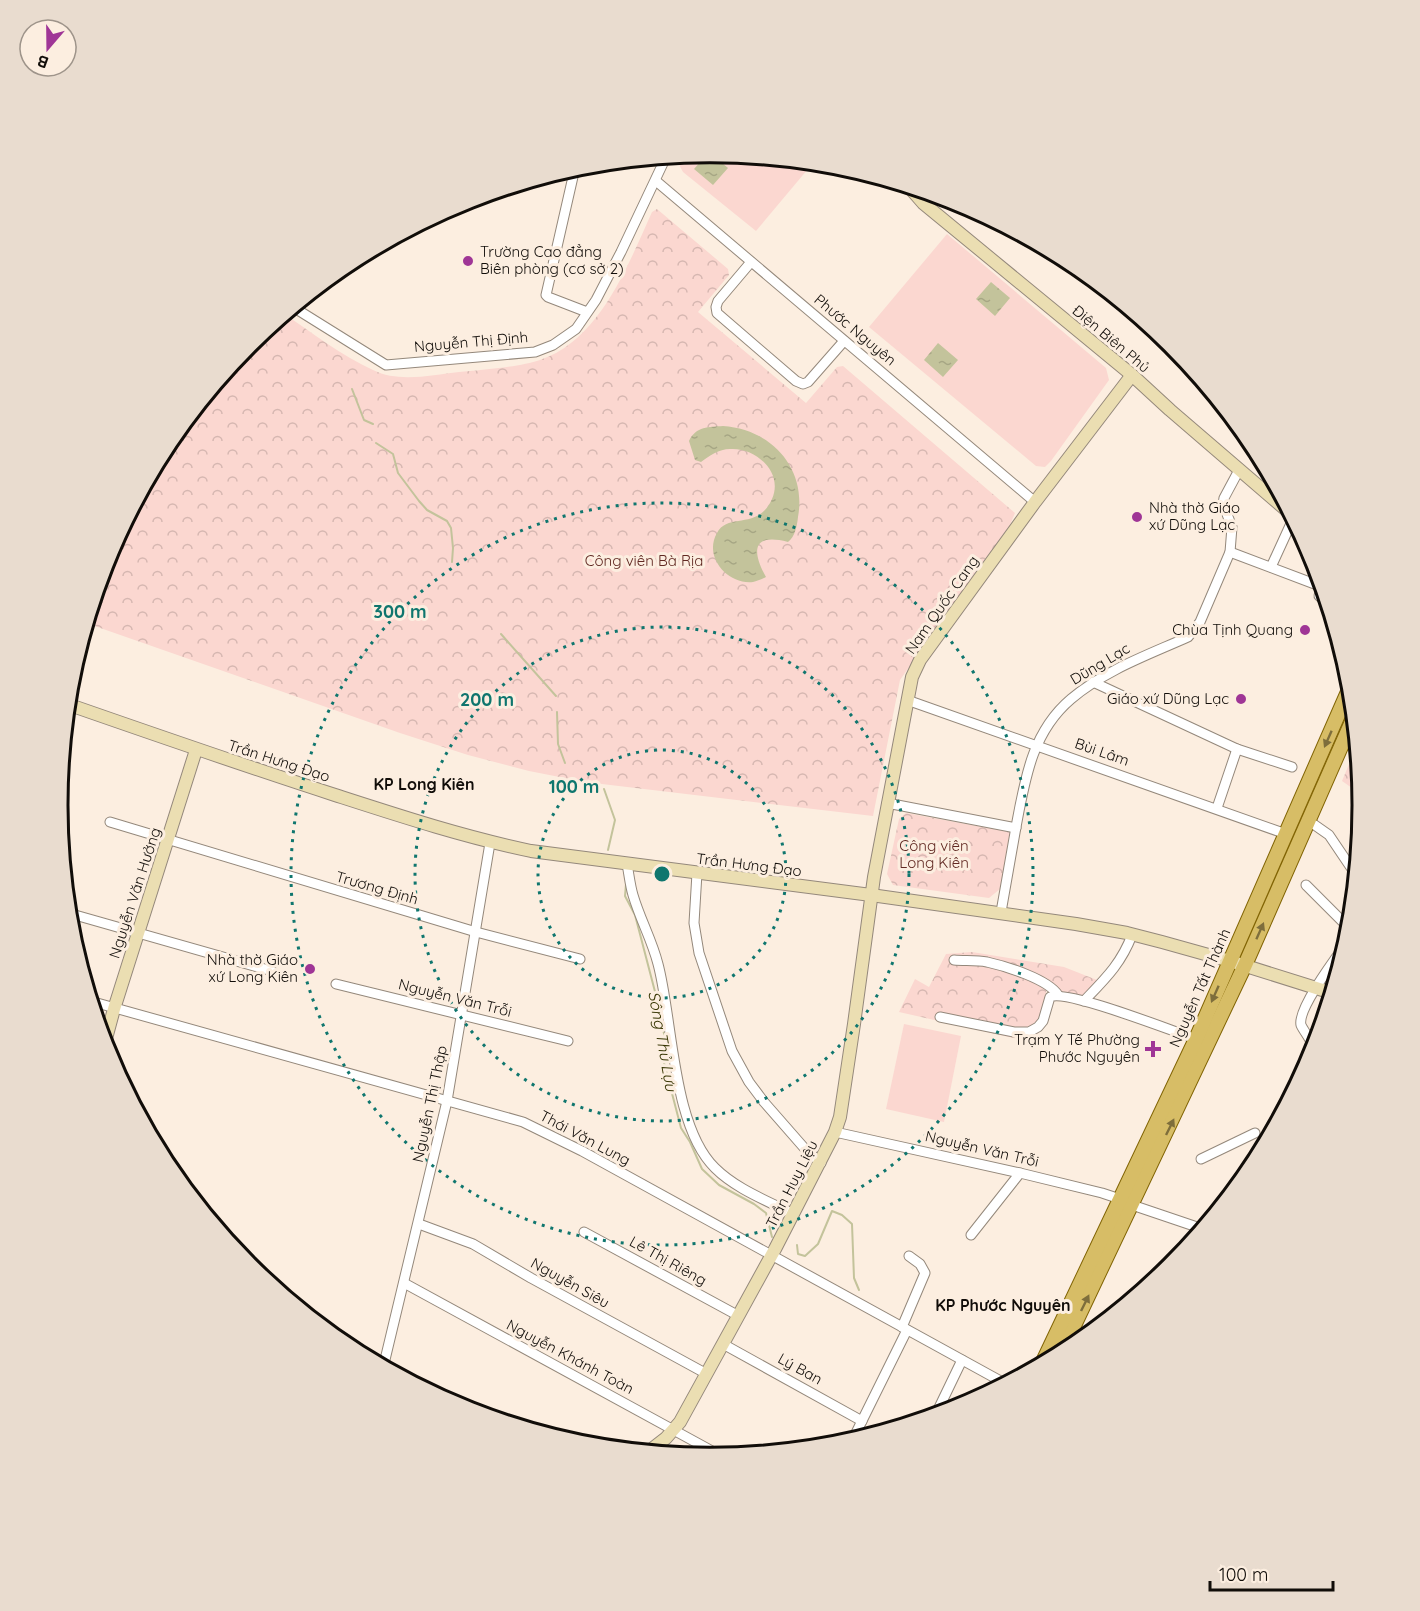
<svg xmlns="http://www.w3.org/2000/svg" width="1420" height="1611" viewBox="0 0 1420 1611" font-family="Quicksand,sans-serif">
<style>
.grass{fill:#fbd7d0}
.park{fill:url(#park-crowns)}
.water{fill:url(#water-ripples)}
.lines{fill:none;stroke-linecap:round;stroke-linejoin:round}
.stream{stroke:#c3c39b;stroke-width:2}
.street-casing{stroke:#94887b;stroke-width:11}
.secondary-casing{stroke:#94887b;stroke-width:14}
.primary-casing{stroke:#806303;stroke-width:16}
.street{stroke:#fff;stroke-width:9}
.secondary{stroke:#ebdeb2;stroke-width:12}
.primary{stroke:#d7bd66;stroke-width:14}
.oneway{fill:#7e6e3c}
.ring{fill:none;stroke:#0f766e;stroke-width:3;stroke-dasharray:3 6}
.poi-dot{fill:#9f3596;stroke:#fceee0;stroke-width:2}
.labels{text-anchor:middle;stroke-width:6;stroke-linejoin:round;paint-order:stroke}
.poi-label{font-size:15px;fill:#110d09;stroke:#fceee0;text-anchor:end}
.street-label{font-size:15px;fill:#110d09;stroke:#fceee0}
.park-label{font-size:15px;fill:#612922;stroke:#fceee0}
.neighbourhood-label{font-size:16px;font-weight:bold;fill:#110d09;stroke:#fceee0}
.water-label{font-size:16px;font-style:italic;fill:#373502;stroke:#fceee0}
.rim{fill:none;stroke:#110d09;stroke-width:3}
.centre{fill:#0f766e;stroke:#fceee0;stroke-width:3}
.ring-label{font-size:18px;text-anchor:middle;font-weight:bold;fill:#0f766e;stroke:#fceee0;stroke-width:6;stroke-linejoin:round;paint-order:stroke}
</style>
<defs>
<pattern id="park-crowns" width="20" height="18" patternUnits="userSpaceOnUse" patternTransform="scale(1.5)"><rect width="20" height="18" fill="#fbd7d0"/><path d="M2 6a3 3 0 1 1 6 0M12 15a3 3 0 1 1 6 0" fill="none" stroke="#d6b7b1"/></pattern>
<pattern id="water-ripples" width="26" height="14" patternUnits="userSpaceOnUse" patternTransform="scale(1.5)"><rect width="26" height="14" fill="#c3c39b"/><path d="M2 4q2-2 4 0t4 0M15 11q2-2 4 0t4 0" fill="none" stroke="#a6a684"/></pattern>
</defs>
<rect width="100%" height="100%" fill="#fceee0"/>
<!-- grass -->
<g class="grass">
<polygon points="710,153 813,163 756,231 683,172 677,161 677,156"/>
<polygon points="947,234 1106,368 1109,380 1051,461 1045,467 1036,466 869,327"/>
<polygon points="904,1024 961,1036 944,1122 886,1109"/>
</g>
<!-- park -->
<g class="park">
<path d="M657,209L728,269L729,275L698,312L806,403L837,367L843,366L1015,513L1009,527L976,571L900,680L873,816L585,782L529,771L468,755L400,733L86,623L107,555L167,442L249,344L284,314C313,333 342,356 373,370C399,383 431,375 459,372C481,370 520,367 540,360C600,340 628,265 652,212Z"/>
<polygon points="1357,745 1362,795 1342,781"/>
<polygon points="906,813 1010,832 1000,889 989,898 893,885 887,874 899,819"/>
<polygon points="972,952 1064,967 1097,980 1082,997 1047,987 1036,1043 899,1012 915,979 929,987 946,954"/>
</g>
<!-- water -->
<g class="water">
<polygon points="708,153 710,153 728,168 713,185 694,169"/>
<polygon points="991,282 1010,298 995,316 976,299"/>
<polygon points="938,343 958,360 943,377 924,360"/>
<path d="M723,426C771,429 807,468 798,517C797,526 795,537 788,542C753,533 751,550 766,577C762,579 757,581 753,582C728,585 703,557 717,533C728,512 758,531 772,499C784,472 755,447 730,449C719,449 709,456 701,462L695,460L689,441C696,426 709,427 723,426Z"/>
</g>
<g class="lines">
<!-- stream -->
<g class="stream">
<polyline points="352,389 364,420 373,424"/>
<polyline points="376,443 393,454 398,473 419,501 427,510 447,521 451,528 453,548 452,562"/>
<polyline points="501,634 556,696"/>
<polyline points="557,712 558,744 565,763"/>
<polyline points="604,789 615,820 608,850"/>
<polyline points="626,884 625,896 635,915 659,1007 665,1039 662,1055 681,1128 690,1142 702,1169 719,1185 754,1204 766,1213 772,1237"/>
<polyline points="797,1245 798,1254 805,1256 818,1244 832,1211 842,1215 852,1224 854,1278 859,1290"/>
</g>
<defs>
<g id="street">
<polyline points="575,168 546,295 548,297 587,312"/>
<polyline points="656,181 1035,502"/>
<polyline points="751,262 718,301 716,307 717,313 796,381 803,384 808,382 844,341"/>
<polyline points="293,307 386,365 535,352 553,345 576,329 596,300 621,252 666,157"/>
<polyline points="1230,552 1320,586"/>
<polyline points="1271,567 1293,519"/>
<polyline points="1322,583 1319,596 1328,604"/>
<polyline points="1093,682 1237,749 1292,767"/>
<polyline points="907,700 1286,834"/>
<polyline points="887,803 1016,828"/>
<polyline points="1217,808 1237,749"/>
<polyline points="1309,821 1329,835 1356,875"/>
<polyline points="110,822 476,932 580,959"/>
<path d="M627,864C629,874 630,885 633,895C640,919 652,940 658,964C673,1020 672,1126 715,1168C736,1189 768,1201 793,1214"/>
<polyline points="697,873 694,923 699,953 732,1051 749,1082 764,1102 806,1150 821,1163"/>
<polyline points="1306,885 1351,930"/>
<path d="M1001,912C1006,884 1011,855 1016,827C1025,779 1032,732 1071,699C1105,670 1148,655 1188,637L1200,622L1230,552L1232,527L1223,504L1224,498L1239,470"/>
<polyline points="68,913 272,971"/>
<path d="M954,960C964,961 976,960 987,962C1005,966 1048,979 1058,995"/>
<polyline points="336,984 568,1041"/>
<polyline points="90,1001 523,1122 582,1151 1006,1384"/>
<path d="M1084,1001C1105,979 1121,964 1132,935"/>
<path d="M940,1017L1014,1032H1029L1038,1027L1043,1021L1050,997C1067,989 1172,1031 1196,1039"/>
<path d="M1315,1050C1312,1041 1303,1030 1301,1025C1297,1009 1338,955 1348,941"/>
<polyline points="835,1132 1020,1173 1102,1193 1120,1199"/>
<polyline points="1201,1159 1255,1133"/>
<polyline points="1132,1205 1203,1229"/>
<polyline points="419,1224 473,1244 531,1278 705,1373"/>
<polyline points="584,1232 737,1315"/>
<polyline points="971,1235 1020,1173"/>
<polyline points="1193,1242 1199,1227"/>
<polyline points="404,1283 723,1457"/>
<polyline points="902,1327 925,1273 920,1264 909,1256"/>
<polyline points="723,1344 862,1421"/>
<polyline points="383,1368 447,1101 490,843"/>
<polyline points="935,1416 962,1360"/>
<polyline points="852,1441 907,1330"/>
</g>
<g id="secondary">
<polyline points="909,187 923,203 1132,375 1170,410 1292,515"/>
<path d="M67,704C156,735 245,766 335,795C400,816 464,837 531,851L871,895L1076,924L1127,933L1162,942L1230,961L1332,993"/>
<polyline points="104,1046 114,1009 196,750"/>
<polyline points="648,1452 666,1438 680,1422 775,1249 835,1132 840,1117 854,1024 874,877 912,677 920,660 1035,502 1132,375"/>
</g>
<g id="primary">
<polyline points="1060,1355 1245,965 1354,717"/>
<polyline points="1041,1366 1196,1039 1351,685"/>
</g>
</defs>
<!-- street casing -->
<use href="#street" class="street-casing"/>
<!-- secondary casing -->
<use href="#secondary" class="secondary-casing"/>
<!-- primary casing -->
<use href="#primary" class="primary-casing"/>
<!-- street -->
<use href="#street" class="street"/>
<!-- secondary -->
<use href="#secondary" class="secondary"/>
<!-- primary -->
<use href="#primary" class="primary"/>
</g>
<!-- one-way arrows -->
<defs><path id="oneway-solid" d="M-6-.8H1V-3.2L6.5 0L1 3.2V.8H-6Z" transform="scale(1.5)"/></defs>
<g class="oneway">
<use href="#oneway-solid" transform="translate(1328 739) rotate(114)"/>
<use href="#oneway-solid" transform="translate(1260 931) rotate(-66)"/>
<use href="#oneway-solid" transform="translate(1215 994) rotate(114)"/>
<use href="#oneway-solid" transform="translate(1170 1127) rotate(-64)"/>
<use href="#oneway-solid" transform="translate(1085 1303) rotate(-64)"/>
</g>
<!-- distance rings -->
<g class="ring">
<circle cx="662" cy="874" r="124"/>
<circle cx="662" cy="874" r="247"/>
<circle cx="662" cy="874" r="371"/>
</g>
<!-- markers -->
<g class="poi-dot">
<circle cx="468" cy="261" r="6"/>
<circle cx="1137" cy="517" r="6"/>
<circle cx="1305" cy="630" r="6"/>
<circle cx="1241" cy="699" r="6"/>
<circle cx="310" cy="969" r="6"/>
<path d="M1150 1040h6v6h6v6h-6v6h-6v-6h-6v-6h6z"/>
</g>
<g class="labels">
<!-- poi labels -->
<g class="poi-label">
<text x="480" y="257" text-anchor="start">Trường Cao đẳng<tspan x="480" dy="17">Biên phòng (cơ sở 2)</tspan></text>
<text x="1149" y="513" text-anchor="start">Nhà thờ Giáo<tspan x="1149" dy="17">xứ Dũng Lạc</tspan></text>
<text x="1293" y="635">Chùa Tịnh Quang</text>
<text x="1229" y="704">Giáo xứ Dũng Lạc</text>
<text x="298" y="965">Nhà thờ Giáo<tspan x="298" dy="17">xứ Long Kiên</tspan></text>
<text x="1140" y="1045">Trạm Y Tế Phường<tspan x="1140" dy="17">Phước Nguyên</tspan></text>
</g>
<!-- street labels -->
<g class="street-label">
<text transform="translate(855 330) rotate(40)" y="5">Phước Nguyên</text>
<text transform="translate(1111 339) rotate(40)" y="5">Điện Biên Phủ</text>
<text transform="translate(471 342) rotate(-5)" y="5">Nguyễn Thị Định</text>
<text transform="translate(942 605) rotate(-55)" y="5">Nam Quốc Cang</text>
<text transform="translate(1100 664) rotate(-31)" y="5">Dũng Lạc</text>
<text transform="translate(1102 752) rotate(19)" y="5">Bùi Lâm</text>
<text transform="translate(279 761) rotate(18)" y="5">Trần Hưng Đạo</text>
<text transform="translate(749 865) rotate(7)" y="5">Trần Hưng Đạo</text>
<text transform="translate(377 888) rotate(16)" y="5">Trương Định</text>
<text transform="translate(135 893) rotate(-72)" y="5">Nguyễn Văn Hưởng</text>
<text transform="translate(1200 988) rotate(-66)" y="5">Nguyễn Tất Thành</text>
<text transform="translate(455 998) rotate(14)" y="5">Nguyễn Văn Trỗi</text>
<text transform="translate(430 1104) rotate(-78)" y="5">Nguyễn Thị Thập</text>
<text transform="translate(585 1138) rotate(28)" y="5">Thái Văn Lung</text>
<text transform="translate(982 1149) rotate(13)" y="5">Nguyễn Văn Trỗi</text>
<text transform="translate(792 1184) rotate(-63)" y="5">Trần Huy Liệu</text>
<text transform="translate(668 1261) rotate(29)" y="5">Lê Thị Riêng</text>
<text transform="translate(570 1283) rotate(29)" y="5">Nguyễn Siêu</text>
<text transform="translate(570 1357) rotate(28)" y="5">Nguyễn Khánh Toàn</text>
<text transform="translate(800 1369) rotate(29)" y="5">Lý Ban</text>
</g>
<!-- park labels -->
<g class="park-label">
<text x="644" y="566">Công viên Bà Rịa</text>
<text x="934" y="851">Công viên<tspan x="934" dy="17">Long Kiên</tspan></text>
</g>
<!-- neighbourhood labels -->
<g class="neighbourhood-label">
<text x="424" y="790">KP Long Kiên</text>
<text x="1003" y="1311">KP Phước Nguyên</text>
</g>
<!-- water labels -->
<g class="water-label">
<text transform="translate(663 1041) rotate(80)" y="6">Sông Thủ Lựu</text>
</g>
</g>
<!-- crop -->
<path d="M0 0H1420V1611H0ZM68 805a642 642 0 1 1 1284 0a642 642 0 1 1-1284 0Z" fill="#e9dccf" fill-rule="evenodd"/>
<path class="rim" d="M68 805a642 642 0 1 1 1284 0a642 642 0 1 1-1284 0Z"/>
<circle cx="662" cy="874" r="9" class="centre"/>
<g class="ring-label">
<text x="400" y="618">300 m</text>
<text x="487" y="706">200 m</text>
<text x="574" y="793">100 m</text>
</g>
<!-- north arrow -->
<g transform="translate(48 48) rotate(200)"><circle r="28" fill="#fceee0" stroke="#9e948a" stroke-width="1.5"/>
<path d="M0-4.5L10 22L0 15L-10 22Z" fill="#9f3596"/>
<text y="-9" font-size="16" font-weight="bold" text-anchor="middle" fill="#110d09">B</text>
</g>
<!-- scale -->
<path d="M1210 1581v9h123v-9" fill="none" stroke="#110d09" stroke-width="3"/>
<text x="1219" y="1581" font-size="18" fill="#110d09" stroke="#fceee0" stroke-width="4.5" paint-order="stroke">100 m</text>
</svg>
